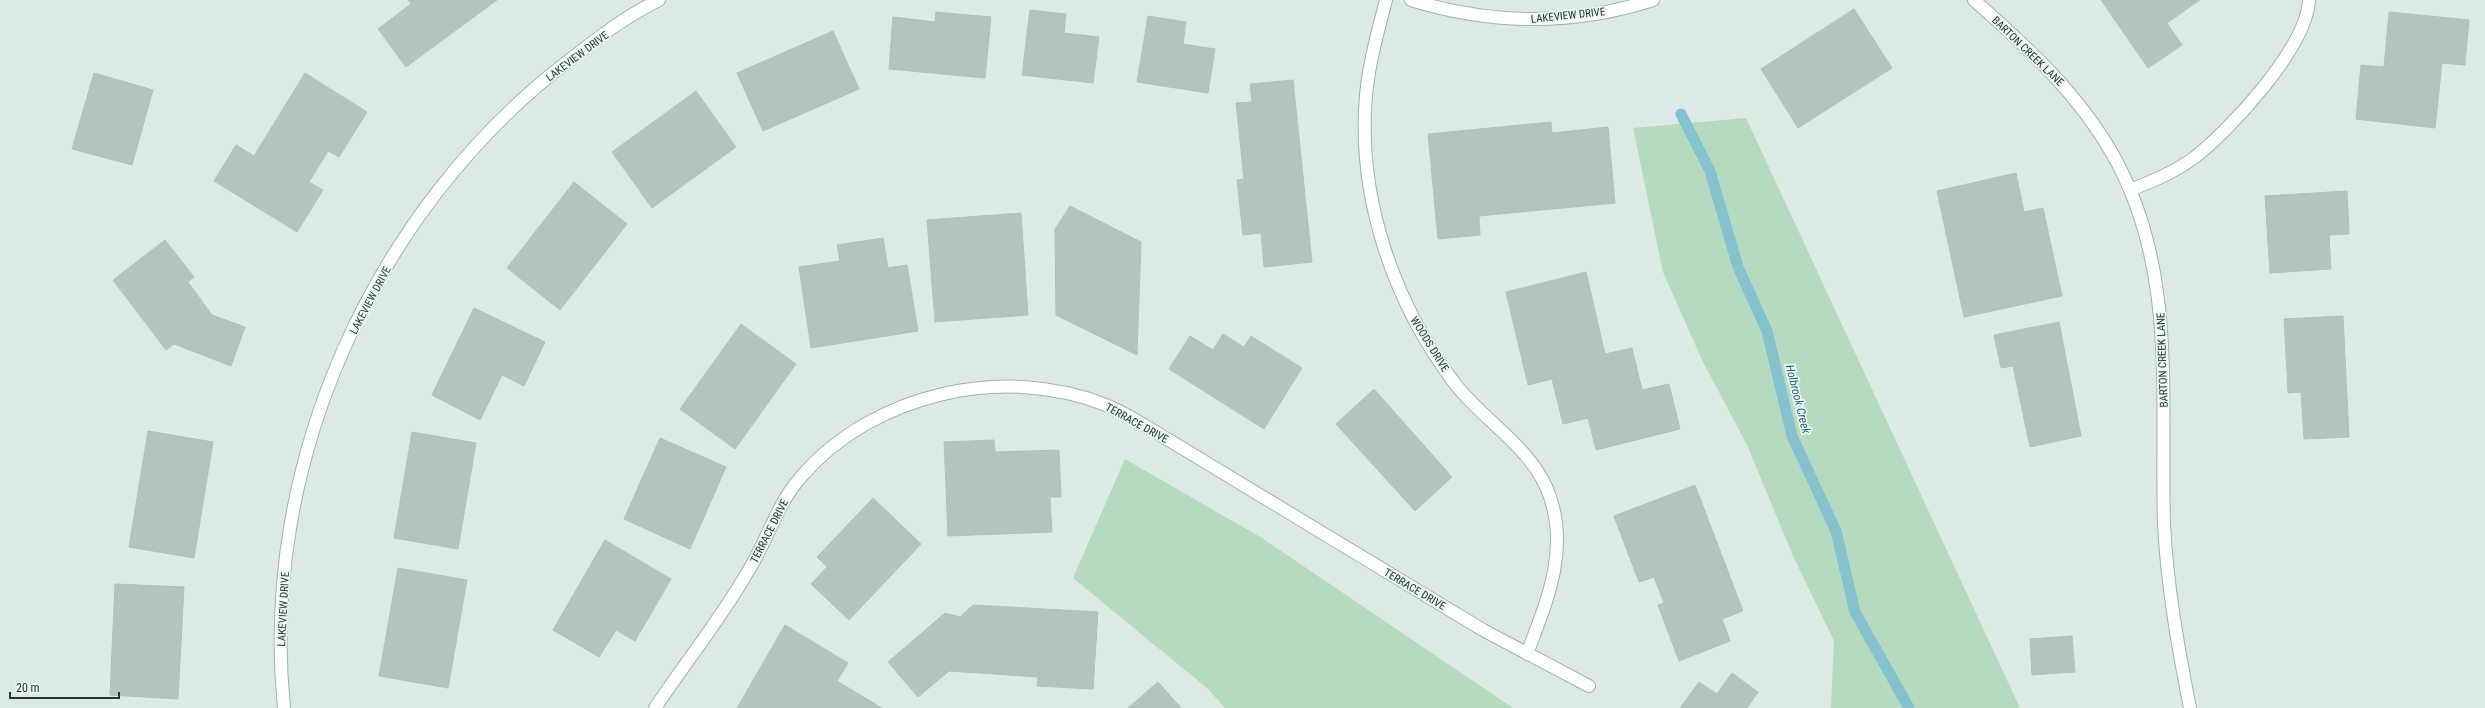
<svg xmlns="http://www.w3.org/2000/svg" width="2485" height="708" viewBox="0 0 2485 708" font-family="'Roboto Condensed',sans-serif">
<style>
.green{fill:#b6dac0}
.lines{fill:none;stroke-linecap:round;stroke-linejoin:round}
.stream{stroke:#86c2cd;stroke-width:11}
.building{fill:#b3c3bd;stroke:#b0c2bb}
.street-casing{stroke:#a1b0ab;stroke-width:14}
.secondary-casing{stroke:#9db4ac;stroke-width:14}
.street{stroke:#fff;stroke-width:12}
.secondary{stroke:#fff;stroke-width:12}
.labels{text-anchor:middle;stroke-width:3.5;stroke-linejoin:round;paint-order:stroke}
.street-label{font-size:11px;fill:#203831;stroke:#edf6f2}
.water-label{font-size:12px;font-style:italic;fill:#1c6371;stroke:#edf6f2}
</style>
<rect width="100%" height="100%" fill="#dde9e4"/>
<!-- green -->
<g class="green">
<polygon points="1746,118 2020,708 1831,708 1834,641 1793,556 1747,445 1703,362 1663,272 1633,128"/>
<polygon points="1125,459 1262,538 1513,708 1225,708 1208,689 1073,578"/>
</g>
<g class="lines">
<!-- stream -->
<polyline class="stream" points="1681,114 1710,171 1738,267 1767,331 1792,436 1836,531 1855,612 1909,708"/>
</g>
<!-- building -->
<g class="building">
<polygon points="408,0 497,0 406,67 378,29 411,4"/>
<polygon points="2101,0 2200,0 2167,23 2182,45 2148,68"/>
<polygon points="1854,9 1892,68 1798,128 1761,69"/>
<polygon points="1030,10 1066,14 1064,33 1099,37 1093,83 1022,75"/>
<polygon points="936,12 991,17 985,78 889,69 893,17 935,22"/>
<polygon points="2389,12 2469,20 2465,65 2442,63 2435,128 2356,119 2361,65 2384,67"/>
<polygon points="1148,16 1186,22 1183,44 1215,49 1208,93 1137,82"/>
<polygon points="833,31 859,89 763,131 737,73"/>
<polygon points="94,73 153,90 132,165 72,149"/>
<polygon points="305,73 367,112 339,157 328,151 309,182 323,190 297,232 214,181 236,145 254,156"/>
<polygon points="1293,80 1312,262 1264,267 1261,233 1243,235 1237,180 1244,179 1236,103 1252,102 1250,84"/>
<polygon points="696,91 736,147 652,208 612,152"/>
<polygon points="1551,122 1552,133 1608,127 1615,203 1479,216 1480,235 1438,239 1428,134"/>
<polygon points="2016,173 2024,212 2043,208 2062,296 1964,317 1937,191"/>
<polygon points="574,182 627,224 560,310 507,268"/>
<polygon points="2347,191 2349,234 2329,235 2331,269 2270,273 2265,196"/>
<polygon points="1070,206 1141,242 1137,355 1056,315 1055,229"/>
<polygon points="1021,213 1028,315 935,322 927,220"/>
<polygon points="883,238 888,268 907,265 918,331 811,348 799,267 840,261 837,245"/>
<polygon points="165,240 194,277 188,282 212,315 245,327 231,366 174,344 166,350 113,280"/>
<polygon points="1586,272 1605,354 1632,348 1642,390 1669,384 1680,429 1596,450 1588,418 1563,424 1552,379 1528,385 1506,292"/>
<polygon points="474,308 545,342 524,386 502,375 480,420 432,395"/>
<polygon points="2343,316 2349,437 2304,439 2301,392 2288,393 2284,319"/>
<polygon points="2059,322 2081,436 2030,447 2013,366 2001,368 1994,335"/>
<polygon points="741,324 796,364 735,449 680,409"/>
<polygon points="1223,334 1244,347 1251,336 1302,368 1264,429 1169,369 1190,336 1213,350"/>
<polygon points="1374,389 1452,477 1415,511 1336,424"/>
<polygon points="148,431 213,442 194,558 129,547"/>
<polygon points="412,432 476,443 458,549 394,538"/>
<polygon points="660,438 726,467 690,549 624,519"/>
<polygon points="994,440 995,452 1059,450 1061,497 1050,497 1052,532 948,536 944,442"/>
<polygon points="1695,485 1743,611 1722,619 1730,641 1679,661 1658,605 1664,603 1654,577 1639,582 1614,516"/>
<polygon points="873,498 921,544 849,620 811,584 827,567 817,557"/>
<polygon points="605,540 671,579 635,641 616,630 599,657 553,630"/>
<polygon points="398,568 467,580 448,688 379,676"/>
<polygon points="115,584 184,587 178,699 110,695"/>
<polygon points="973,605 1098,612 1093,689 1037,686 1038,677 949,671 918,697 888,662 945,613 960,617"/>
<polygon points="785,625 848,663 837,681 882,708 737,708"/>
<polygon points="2072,636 2075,672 2032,675 2030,639"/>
<polygon points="1732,673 1758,692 1747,708 1680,708 1699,682 1717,694"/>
<polygon points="1158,682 1181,708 1128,708"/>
</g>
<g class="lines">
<defs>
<g id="street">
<path d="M1386,0C1378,31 1369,63 1366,95C1357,198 1394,304 1456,385C1486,423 1535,450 1550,497C1569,552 1546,603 1527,654"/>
<path d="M1974,0C2027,47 2078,93 2113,155C2178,270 2160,398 2164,524C2167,585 2178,647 2190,708"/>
<path d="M2130,190C2153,181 2175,172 2195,157C2231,129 2307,47 2309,0"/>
<path d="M655,708C685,663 720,620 747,573C767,542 776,505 801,477C873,393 1005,364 1106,405C1119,410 1132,418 1144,425L1483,630L1589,686"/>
</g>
<g id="secondary">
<path d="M1411,0C1492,25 1572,26 1653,0"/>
<path d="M284,708C259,464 374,210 567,62C596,39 626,16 659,0"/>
</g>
</defs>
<!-- street casing -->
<use href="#street" class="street-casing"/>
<!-- secondary casing -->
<use href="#secondary" class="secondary-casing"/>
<!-- street -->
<use href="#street" class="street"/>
<!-- secondary -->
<use href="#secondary" class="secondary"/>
</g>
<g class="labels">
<!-- street labels -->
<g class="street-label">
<text transform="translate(1568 15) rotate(-6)" y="4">LAKEVIEW DRIVE</text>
<text transform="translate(2028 51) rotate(44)" y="4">BARTON CREEK LANE</text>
<text transform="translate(577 56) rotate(-37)" y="4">LAKEVIEW DRIVE</text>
<text transform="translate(370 300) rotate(-62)" y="4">LAKEVIEW DRIVE</text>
<text transform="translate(1430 344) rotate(58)" y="4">WOODS DRIVE</text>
<text transform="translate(2162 360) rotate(-92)" y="4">BARTON CREEK LANE</text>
<text transform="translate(1137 423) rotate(29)" y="4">TERRACE DRIVE</text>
<text transform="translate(769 531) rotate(-63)" y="4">TERRACE DRIVE</text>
<text transform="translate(1415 589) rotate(31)" y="4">TERRACE DRIVE</text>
<text transform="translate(283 609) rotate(-87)" y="4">LAKEVIEW DRIVE</text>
</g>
<!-- water labels -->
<g class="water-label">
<text transform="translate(1798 399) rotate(76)" y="4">Holbrook Creek</text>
</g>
</g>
<!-- scale -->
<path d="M10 692v6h109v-6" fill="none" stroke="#203831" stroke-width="2"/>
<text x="16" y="692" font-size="12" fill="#203831" stroke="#edf6f2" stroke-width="3" paint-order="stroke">20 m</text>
</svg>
